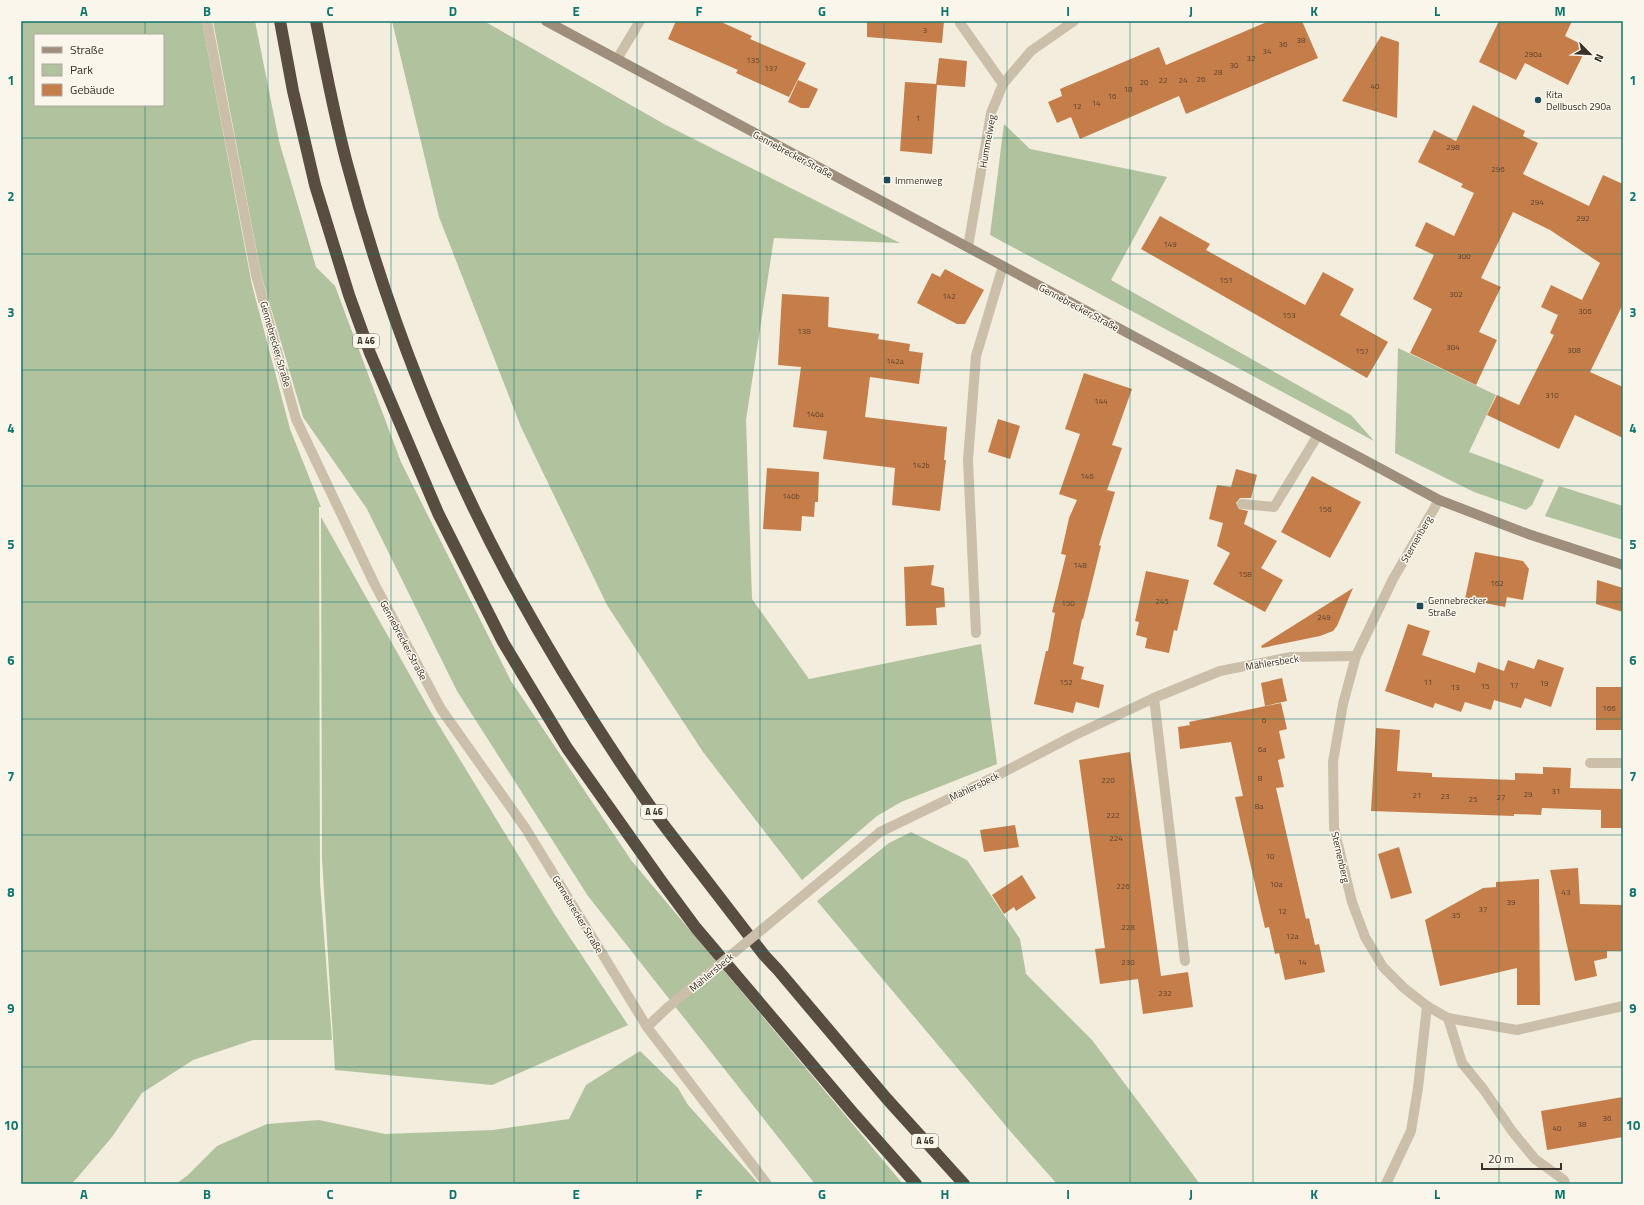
<svg xmlns="http://www.w3.org/2000/svg" width="1644" height="1205" viewBox="0 0 1644 1205" font-family="'Titillium Web',sans-serif">
<style>
.green{fill:#b0c29e;fill-rule:evenodd}
.building{fill:#c57e4a}
.lines{fill:none;stroke-linecap:round;stroke-linejoin:round}
.service{stroke:#cbbfaa;stroke-width:10}
.minor{stroke:#cbbfaa;stroke-width:10}
.secondary{stroke:#9f8e7b;stroke-width:10}
.motorway{stroke:#594d41;stroke-width:12}
.minor-bridge{stroke:#cbbfaa;stroke-width:10}
.grid{fill:none;stroke:#0f766e;stroke-width:1;stroke-opacity:0.55}
.poi-dot{fill:#1f4c5a;stroke:#faf6eb;stroke-width:1.5}
.labels{text-anchor:middle;stroke-width:3;stroke-linejoin:round;paint-order:stroke}
.number-label{font-size:8px;fill:#5c4432}
.shield{fill:#faf6eb;stroke:#736c64;stroke-width:1}
.shield-label{font-size:9px;font-weight:bold;fill:#39312a}
.poi-label{font-size:10px;fill:#39312a;stroke:#faf6eb;text-anchor:start}
.street-label{font-size:10px;fill:#39312a;stroke:#faf6eb}
.neatline{fill:none;stroke:#0f766e;stroke-width:1.5}
.grid-label{font-size:13px;text-anchor:middle;font-weight:bold;fill:#0f766e}
</style>
<rect width="100%" height="100%" fill="#f3edde"/>
<!-- green -->
<g class="green">
<path d="M21,21H202L252,285L290,429L321,507H319L320,883L332,1040H253L193,1060L142,1093L112,1137L77,1178L71,1184H21ZM35,35H163V105H35Z"/>
<polygon points="213,21 255,21 279,141 316,267 335,286 401,462 511,681 631,860 903,1184 815,1184 588,896 457,691 367,509 303,417 261,274"/>
<polygon points="392,21 484,21 664,124 900,243 774,238 746,420 752,599 809,679 981,644 997,764 901,802 877,816 802,880 703,752 607,605 521,427 439,217"/>
<polygon points="1004,124 1030,149 1167,177 1111,280 1351,415 1374,441 990,235"/>
<polygon points="1398,348 1496,395 1469,452 1544,480 1532,505 1526,510 1474,492 1395,453"/>
<polygon points="1559,486 1623,506 1623,540 1545,516"/>
<polygon points="321,517 429,709 555,915 628,1025 492,1085 335,1070 322,858"/>
<polygon points="911,832 967,860 1020,939 1026,974 1092,1040 1200,1184 1057,1184 1011,1132 817,901 889,843"/>
<polygon points="640,1051 678,1088 688,1105 759,1184 176,1184 188,1175 217,1146 267,1124 319,1120 385,1134 493,1130 569,1119 586,1085"/>
</g>
<!-- building -->
<g class="building">
<polygon points="676,21 719,21 752,36 750,39 806,63 789,97 736,73 738,70 668,39"/>
<polygon points="867,21 944,21 942,43 867,37"/>
<polygon points="1269,21 1302,21 1318,58 1186,114 1179,96 1080,139 1071,117 1057,123 1048,102 1062,96 1060,89 1159,47 1166,65"/>
<polygon points="1499,21 1572,21 1565,36 1587,47 1568,85 1525,63 1516,80 1479,62"/>
<polygon points="1381,36 1399,42 1397,118 1342,101"/>
<polygon points="939,58 967,61 965,87 937,85 932,154 900,151 905,82 936,84"/>
<polygon points="798,80 818,89 809,108 801,108 788,102"/>
<polygon points="1473,105 1525,131 1523,136 1538,143 1523,174 1589,206 1603,175 1623,184 1623,304 1590,372 1623,387 1623,438 1575,415 1559,449 1487,415 1497,395 1519,405 1554,335 1550,333 1558,315 1541,307 1551,285 1582,300 1600,263 1550,230 1513,212 1481,278 1501,287 1479,332 1497,340 1476,385 1410,353 1432,309 1413,299 1434,255 1415,246 1426,222 1454,236 1474,193 1461,187 1463,184 1418,162 1434,130 1456,141"/>
<polygon points="1160,216 1210,244 1206,250 1305,305 1323,272 1354,289 1340,315 1388,342 1367,378 1141,249"/>
<polygon points="945,269 984,290 965,324 957,324 917,303 932,273 940,277"/>
<polygon points="782,294 829,297 828,327 879,334 878,339 910,344 909,351 923,353 919,384 870,377 865,417 947,427 944,460 946,460 940,511 892,505 895,468 823,459 827,431 793,427 801,367 778,365"/>
<polygon points="1084,373 1132,389 1112,445 1122,448 1107,490 1115,492 1099,545 1101,546 1083,619 1082,619 1073,664 1084,667 1081,679 1104,685 1099,708 1076,702 1073,713 1034,704 1046,651 1048,651 1055,613 1052,612 1066,555 1061,554 1069,518 1077,500 1059,494 1080,434 1065,429"/>
<polygon points="998,419 1020,426 1010,459 988,452"/>
<polygon points="767,468 819,472 818,502 815,502 814,517 802,516 801,531 763,529"/>
<polygon points="1236,469 1257,475 1251,498 1240,498 1236,503 1239,509 1248,511 1244,524 1277,541 1261,568 1283,580 1265,612 1213,584 1230,553 1217,546 1223,523 1209,519 1217,485 1231,487"/>
<polygon points="1312,476 1361,502 1330,558 1281,532"/>
<polygon points="1475,552 1523,561 1529,569 1523,600 1507,597 1505,607 1465,599"/>
<polygon points="934,565 931,585 944,588 945,607 936,608 937,625 906,626 904,567"/>
<polygon points="1146,571 1189,580 1177,631 1174,630 1169,653 1145,648 1147,638 1136,635 1139,622 1135,621"/>
<polygon points="1597,580 1623,588 1623,612 1596,604"/>
<polygon points="1353,588 1337,626 1333,631 1320,636 1262,648 1261,646"/>
<polygon points="1408,624 1430,631 1422,655 1475,673 1478,662 1504,671 1508,660 1534,669 1538,659 1564,668 1551,707 1525,698 1521,708 1494,700 1491,710 1465,702 1461,712 1435,703 1433,708 1385,691"/>
<polygon points="1282,678 1287,701 1265,706 1261,683"/>
<rect x="1596" y="687" width="27" height="43"/>
<polygon points="1281,703 1287,729 1279,731 1285,758 1278,760 1284,787 1276,788 1306,919 1309,918 1315,945 1319,944 1325,972 1285,980 1279,953 1275,954 1269,927 1265,928 1235,797 1243,796 1231,742 1180,749 1178,727 1190,725 1189,722"/>
<polygon points="1376,728 1400,730 1397,771 1432,773 1432,777 1515,780 1515,773 1543,774 1543,767 1571,768 1570,788 1623,789 1623,828 1601,828 1601,810 1542,808 1541,815 1514,814 1514,816 1371,811"/>
<polygon points="1130,752 1161,976 1188,972 1193,1007 1143,1014 1138,979 1100,984 1095,949 1105,948 1079,760"/>
<polygon points="1015,825 1019,847 984,852 980,830"/>
<polygon points="1399,847 1412,893 1391,899 1378,854"/>
<polygon points="1578,868 1580,904 1623,905 1623,951 1607,951 1607,958 1594,961 1597,976 1575,981 1550,870"/>
<polygon points="1022,875 1036,898 1016,911 1014,907 1004,914 992,895"/>
<polygon points="1539,879 1540,1005 1517,1005 1517,968 1440,986 1425,920 1483,888 1496,887 1496,882"/>
<polygon points="1623,1097 1623,1137 1547,1150 1541,1111"/>
</g>
<g class="lines">
<!-- service -->
<g class="service">
<polyline points="207,21 256,275 296,419 374,583 441,709 526,829 647,1027 767,1184"/>
<polyline points="960,23 1003,84"/>
<polyline points="1242,504 1274,507 1318,435"/>
<polyline points="976,633 968,460 976,356 1003,266"/>
<polyline points="1154,698 1185,961"/>
<polyline points="1448,1018 1462,1063 1484,1090 1512,1131 1535,1159 1564,1180 1565,1184"/>
<polyline points="1386,1184 1411,1131 1418,1088 1427,1006"/>
</g>
<!-- minor -->
<g class="minor">
<polyline points="617,59 640,21"/>
<polyline points="968,247 991,113 1003,84 1031,51 1074,21"/>
<polyline points="1439,500 1393,579 1356,656 1343,704 1333,762 1334,828 1352,902 1365,937 1383,967 1404,988 1427,1006 1448,1018 1517,1030 1623,1006"/>
<polyline points="1590,763 1623,763"/>
<polyline points="880,832 996,776 1073,736 1154,698 1220,671 1291,657 1356,656"/>
<polyline points="647,1027 667,1008"/>
</g>
<!-- secondary -->
<polyline class="secondary" points="546,21 1439,500 1528,534 1623,565"/>
<!-- motorway -->
<g class="motorway">
<polyline points="280,21 293,91 315,185 349,295 370,353 438,513 503,642 567,748 662,882 696,928 853,1113 916,1184"/>
<path d="M316,21C325,67 334,114 346,160C384,303 438,445 508,576C551,656 600,734 652,809C664,826 677,842 690,859C715,891 739,923 764,955L778,970L887,1099L964,1184"/>
</g>
<!-- minor-bridge -->
<polyline class="minor-bridge" points="667,1008 880,832"/>
</g>
<!-- grid -->
<path class="grid" d="M145,21V35M268,21V1184M391,21V1184M514,21V1184M637,21V1184M760,21V1184M884,21V1184M1007,21V1184M1130,21V1184M1253,21V1184M1376,21V1184M1499,21V1184M145,105V1184M21,138H1623M21,254H1623M21,370H1623M21,486H1623M21,602H1623M21,719H1623M21,835H1623M21,951H1623M21,1067H1623"/>
<!-- markers -->
<g class="poi-dot">
<circle cx="1538" cy="100" r="4"/>
<rect x="883" y="176" width="8" height="8" rx="2"/>
<rect x="1416" y="602" width="8" height="8" rx="2"/>
</g>
<g class="labels">
<!-- number labels -->
<g class="number-label">
<text x="925" y="33">3</text>
<text x="1301" y="43">38</text>
<text x="1283" y="47">36</text>
<text x="1267" y="54">34</text>
<text x="1533" y="57">290a</text>
<text x="1251" y="61">32</text>
<text x="753" y="63">135</text>
<text x="1234" y="68">30</text>
<text x="771" y="71">137</text>
<text x="1218" y="75">28</text>
<text x="1201" y="82">26</text>
<text x="1163" y="83">22</text>
<text x="1183" y="83">24</text>
<text x="1144" y="85">20</text>
<text x="1375" y="89">40</text>
<text x="1128" y="92">18</text>
<text x="1112" y="99">16</text>
<text x="1096" y="106">14</text>
<text x="1077" y="109">12</text>
<text x="918" y="121">1</text>
<text x="1453" y="150">298</text>
<text x="1498" y="172">296</text>
<text x="1537" y="205">294</text>
<text x="1583" y="221">292</text>
<text x="1170" y="247">149</text>
<text x="1464" y="259">300</text>
<text x="1226" y="283">151</text>
<text x="1456" y="297">302</text>
<text x="949" y="299">142</text>
<text x="1585" y="314">306</text>
<text x="1289" y="318">153</text>
<text x="804" y="334">138</text>
<text x="1453" y="350">304</text>
<text x="1574" y="353">308</text>
<text x="1362" y="354">157</text>
<text x="895" y="364">142a</text>
<text x="1552" y="398">310</text>
<text x="1101" y="404">144</text>
<text x="815" y="417">140a</text>
<text x="921" y="468">142b</text>
<text x="1087" y="479">146</text>
<text x="791" y="499">140b</text>
<text x="1325" y="512">156</text>
<text x="1080" y="568">148</text>
<text x="1245" y="577">158</text>
<text x="1497" y="586">162</text>
<text x="1162" y="604">245</text>
<text x="1068" y="606">150</text>
<text x="1324" y="620">249</text>
<text x="1066" y="685">152</text>
<text x="1428" y="685">11</text>
<text x="1544" y="686">19</text>
<text x="1514" y="688">17</text>
<text x="1485" y="689">15</text>
<text x="1455" y="690">13</text>
<text x="1609" y="711">166</text>
<text x="1264" y="723">6</text>
<text x="1262" y="752">6a</text>
<text x="1260" y="781">8</text>
<text x="1108" y="783">220</text>
<text x="1556" y="794">31</text>
<text x="1528" y="797">29</text>
<text x="1417" y="798">21</text>
<text x="1445" y="799">23</text>
<text x="1501" y="800">27</text>
<text x="1473" y="802">25</text>
<text x="1259" y="809">8a</text>
<text x="1113" y="818">222</text>
<text x="1116" y="841">224</text>
<text x="1270" y="859">10</text>
<text x="1276" y="887">10a</text>
<text x="1123" y="889">226</text>
<text x="1566" y="895">43</text>
<text x="1511" y="905">39</text>
<text x="1483" y="912">37</text>
<text x="1282" y="914">12</text>
<text x="1456" y="918">35</text>
<text x="1128" y="930">228</text>
<text x="1292" y="939">12a</text>
<text x="1128" y="965">230</text>
<text x="1302" y="965">14</text>
<text x="1165" y="996">232</text>
<text x="1607" y="1121">36</text>
<text x="1582" y="1127">38</text>
<text x="1557" y="1131">40</text>
</g>
<!-- shield labels -->
<g class="shield">
<rect x="353" y="334" width="26" height="14" rx="3"/>
<rect x="641" y="805" width="26" height="14" rx="3"/>
<rect x="912" y="1134" width="26" height="14" rx="3"/>
</g>
<g class="shield-label">
<text x="366" y="344">A 46</text>
<text x="654" y="815">A 46</text>
<text x="925" y="1144">A 46</text>
</g>
<!-- poi labels -->
<g class="poi-label">
<text x="1546" y="98">Kita<tspan x="1546" dy="12">Dellbusch 290a</tspan></text>
<text x="895" y="184">Immenweg</text>
<text x="1428" y="604">Gennebrecker<tspan x="1428" dy="12">Straße</tspan></text>
</g>
<!-- street labels -->
<g class="street-label">
<text transform="translate(987 141) rotate(-80)" y="4">Hummelweg</text>
<text transform="translate(793 154) rotate(28)" y="4">Gennebrecker Straße</text>
<text transform="translate(1079 307) rotate(28)" y="4">Gennebrecker Straße</text>
<text transform="translate(276 344) rotate(74)" y="4">Gennebrecker Straße</text>
<text transform="translate(1416 539) rotate(-60)" y="4">Sternenberg</text>
<text transform="translate(404 640) rotate(62)" y="4">Gennebrecker Straße</text>
<text transform="translate(1272 662) rotate(-9)" y="4">Mählersbeck</text>
<text transform="translate(974 786) rotate(-26)" y="4">Mählersbeck</text>
<text transform="translate(1341 857) rotate(77)" y="4">Sternenberg</text>
<text transform="translate(578 914) rotate(59)" y="4">Gennebrecker Straße</text>
<text transform="translate(711 972) rotate(-40)" y="4">Mählersbeck</text>
</g>
</g>
<!-- border -->
<rect width="1644" height="1205" fill="none" stroke="#faf6eb" stroke-width="44"/>
<!-- legend -->
<rect x="34" y="34" width="130" height="72" fill="#faf6eb" stroke="#ada79e"/>
<rect x="42" y="47" width="20" height="6" fill="#9f8e7b" stroke="#ada79e"/>
<text x="70" y="54" font-size="12" fill="#39312a">Straße</text>
<rect x="42" y="64" width="20" height="12" fill="#b0c29e" stroke="#ada79e"/>
<text x="70" y="74" font-size="12" fill="#39312a">Park</text>
<rect x="42" y="84" width="20" height="12" fill="#c57e4a" stroke="#ada79e"/>
<text x="70" y="94" font-size="12" fill="#39312a">Gebäude</text>
<!-- north arrow -->
<g transform="translate(1590 54) rotate(114)" stroke="#faf6eb" stroke-width="3" paint-order="stroke">
<path d="M0-3L7 15L0 10L-7 15Z" fill="#39312a"/>
<text y="-6" font-size="11" font-weight="bold" text-anchor="middle" fill="#39312a">N</text>
</g>
<!-- scale -->
<path d="M1482 1163v6h79v-6" fill="none" stroke="#39312a" stroke-width="2"/>
<text x="1488" y="1163" font-size="12" fill="#39312a" stroke="#faf6eb" stroke-width="3" paint-order="stroke">20 m</text>
<rect x="22" y="22" width="1600" height="1161" class="neatline"/>
<g class="grid-label">
<text x="84" y="16">A</text>
<text x="207" y="16">B</text>
<text x="330" y="16">C</text>
<text x="453" y="16">D</text>
<text x="576" y="16">E</text>
<text x="699" y="16">F</text>
<text x="822" y="16">G</text>
<text x="945" y="16">H</text>
<text x="1068" y="16">I</text>
<text x="1191" y="16">J</text>
<text x="1314" y="16">K</text>
<text x="1437" y="16">L</text>
<text x="1560" y="16">M</text>
<text x="11" y="85">1</text>
<text x="1633" y="85">1</text>
<text x="11" y="201">2</text>
<text x="1633" y="201">2</text>
<text x="11" y="317">3</text>
<text x="1633" y="317">3</text>
<text x="11" y="433">4</text>
<text x="1633" y="433">4</text>
<text x="11" y="549">5</text>
<text x="1633" y="549">5</text>
<text x="11" y="665">6</text>
<text x="1633" y="665">6</text>
<text x="11" y="781">7</text>
<text x="1633" y="781">7</text>
<text x="11" y="897">8</text>
<text x="1633" y="897">8</text>
<text x="11" y="1013">9</text>
<text x="1633" y="1013">9</text>
<text x="11" y="1130">10</text>
<text x="1633" y="1130">10</text>
<text x="84" y="1199">A</text>
<text x="207" y="1199">B</text>
<text x="330" y="1199">C</text>
<text x="453" y="1199">D</text>
<text x="576" y="1199">E</text>
<text x="699" y="1199">F</text>
<text x="822" y="1199">G</text>
<text x="945" y="1199">H</text>
<text x="1068" y="1199">I</text>
<text x="1191" y="1199">J</text>
<text x="1314" y="1199">K</text>
<text x="1437" y="1199">L</text>
<text x="1560" y="1199">M</text>
</g>
</svg>
